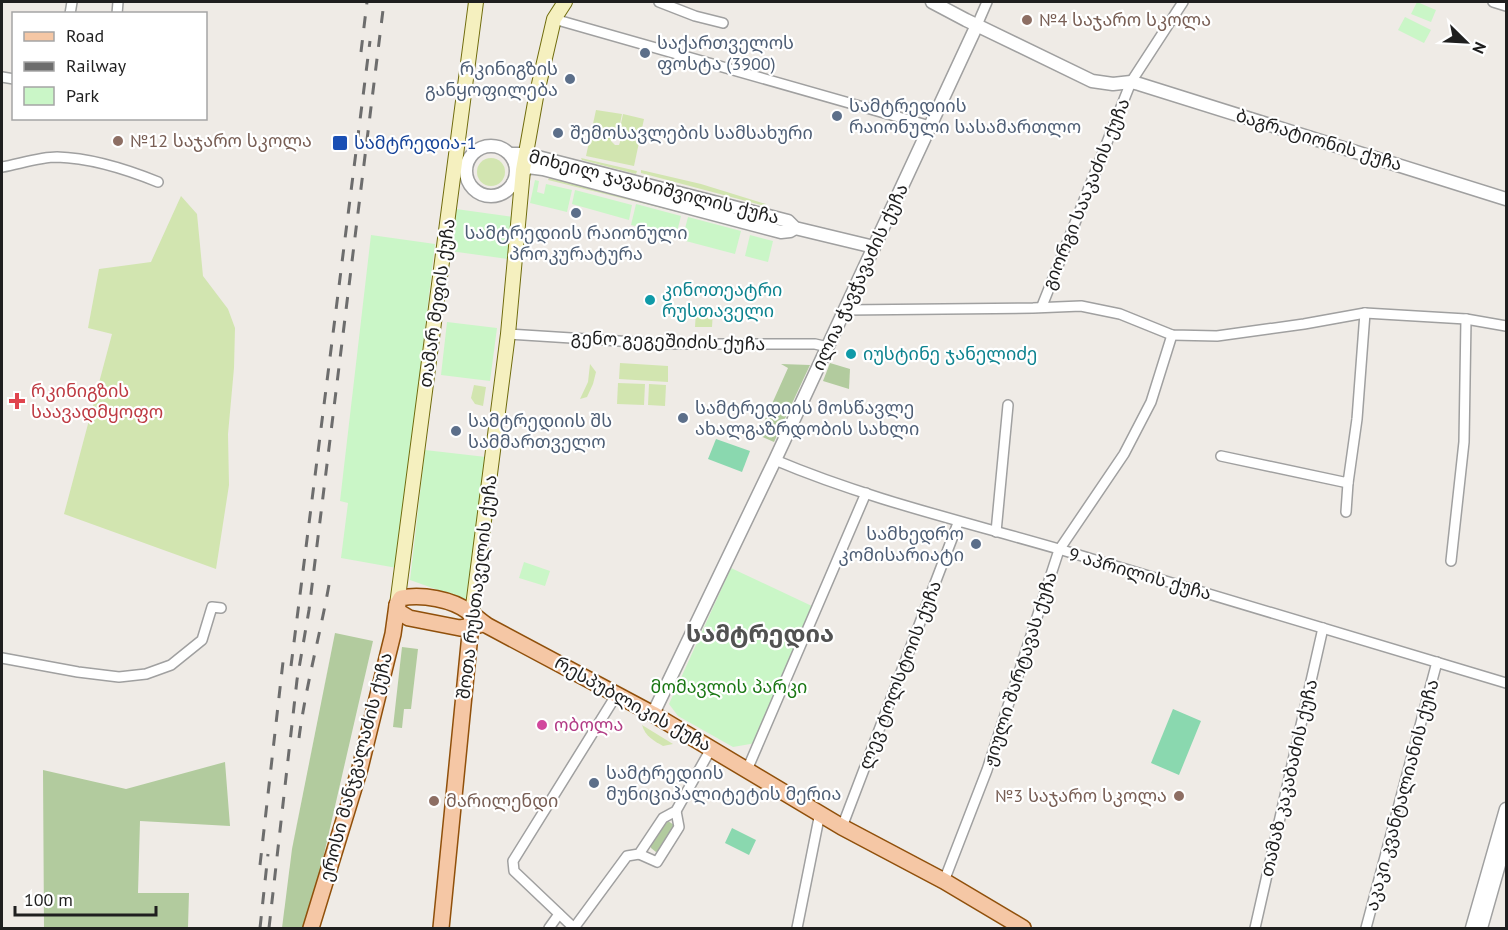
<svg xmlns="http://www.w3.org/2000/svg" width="1508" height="930" viewBox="0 0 1508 930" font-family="'PT Sans','Noto Sans Georgian',sans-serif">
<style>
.grass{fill:#d2e5b0}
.forest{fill:#b2cb9e}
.park{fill:#caf6c7}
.pitch{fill:#8ad8af}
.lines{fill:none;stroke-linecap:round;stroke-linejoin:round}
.minor-casing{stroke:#a0a0a0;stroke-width:12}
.tertiary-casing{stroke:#a0a0a0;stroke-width:15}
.secondary-casing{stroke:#706c0d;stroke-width:16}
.primary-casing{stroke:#90500b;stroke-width:18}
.minor{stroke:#fff;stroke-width:9}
.tertiary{stroke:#fff;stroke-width:12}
.secondary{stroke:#f5f0bf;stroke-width:14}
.primary{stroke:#f5c7a5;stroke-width:15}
.rail{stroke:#6d6d6d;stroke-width:3;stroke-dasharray:12 12;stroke-linecap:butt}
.education-dot{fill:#8d6e63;stroke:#fff;stroke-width:2}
.service-dot{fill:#5c6f8a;stroke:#fff;stroke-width:2}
.transit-dot{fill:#1a4fb4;stroke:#fff;stroke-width:2}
.culture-dot{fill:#0f9aa8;stroke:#fff;stroke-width:2}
.health-dot{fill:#e0444e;stroke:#fff;stroke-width:2}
.hotel-dot{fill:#d1479c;stroke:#fff;stroke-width:2}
.labels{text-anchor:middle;stroke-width:4.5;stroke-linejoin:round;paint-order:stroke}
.education-label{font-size:18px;fill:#785e54;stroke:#fff;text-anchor:start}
.service-label{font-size:18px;fill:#4e5e75;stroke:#fff;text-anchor:start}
.street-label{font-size:18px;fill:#1f1f1f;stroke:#fff}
.transit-label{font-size:18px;fill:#164399;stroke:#fff;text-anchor:start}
.culture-label{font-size:18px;fill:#0d838f;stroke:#fff;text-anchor:start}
.health-label{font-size:18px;fill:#be3a42;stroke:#fff;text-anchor:start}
.park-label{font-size:18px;fill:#1a7714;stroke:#fff}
.hotel-label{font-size:18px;fill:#b23c85;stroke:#fff;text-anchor:start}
.district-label{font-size:24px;font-weight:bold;fill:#525252;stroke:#fff}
</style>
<rect width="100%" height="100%" fill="#efebe6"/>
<!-- grass -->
<g class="grass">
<polygon points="596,110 622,114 618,133 613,134 610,137 611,141 615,145 619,145 622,136 619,133 623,114 644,119 634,166 586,156"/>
<polygon points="581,158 637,171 636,174 582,160"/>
<circle cx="491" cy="172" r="14"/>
<polygon points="641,170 701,184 766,204 765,206 641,173"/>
<polygon points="549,178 683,211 682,213 548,180"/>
<polygon points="181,196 197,214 203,276 228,309 235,328 234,368 228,434 229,485 216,569 64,514 112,334 88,328 99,269 151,262"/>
<polygon points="696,310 713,310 712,327 695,327"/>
<polygon points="620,363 668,366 668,382 619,379"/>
<polygon points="590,364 596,372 593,384 587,397 580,399 588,382"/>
<polygon points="618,383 645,384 644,405 617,404"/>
<polygon points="649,384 666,385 665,406 648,405"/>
<polygon points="474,385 486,387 483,406 475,404 471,398"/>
<path d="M642,725L673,744L663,746C654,741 645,736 642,725Z"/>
</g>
<!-- forest -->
<g class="forest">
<polygon points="830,363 850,369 849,389 823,381"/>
<polygon points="781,364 810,365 774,442 758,435 788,368"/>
<polygon points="335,633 373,641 307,928 282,928 292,849"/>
<polygon points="402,647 418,649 411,709 404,709 402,728 393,727"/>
<polygon points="225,762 230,826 140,821 138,893 189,893 188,927 235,927 235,928 44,928 43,770 126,789"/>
<polygon points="668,821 674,825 662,850 656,852 651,848 651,844"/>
</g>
<!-- park -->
<g class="park">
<polygon points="1417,2 1436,10 1431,22 1411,14"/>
<polygon points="1405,17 1431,30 1424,43 1398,30"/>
<polygon points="535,180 539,181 537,192 544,194 546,184 572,190 567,212 530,203"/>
<polygon points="575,190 632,205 629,220 572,204"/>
<polygon points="636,204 681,216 676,236 631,225"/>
<polygon points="456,209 514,217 508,259 450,251"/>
<polygon points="688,217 741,231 735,254 682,240"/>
<polygon points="371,235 435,244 397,568 341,558 348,503 340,501"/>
<polygon points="750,235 773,241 768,262 745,256"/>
<polygon points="447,322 497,328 490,381 441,375"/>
<polygon points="425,450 486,457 466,600 410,580"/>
<polygon points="524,562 550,571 545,586 519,578"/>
<polygon points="731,568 814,607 756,743 733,747 678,716 669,704"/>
</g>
<!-- pitch -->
<g class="pitch">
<polygon points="716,439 750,451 742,472 708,459"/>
<polygon points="1173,709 1201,721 1179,775 1151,763"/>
<polygon points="732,828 756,840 749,855 725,843"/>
</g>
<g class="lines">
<defs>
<g id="minor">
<polyline points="659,2 695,16 723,23"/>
<polyline points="1493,2 1506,6"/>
<polyline points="70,14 72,2"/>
<polyline points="117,14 118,2"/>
<polyline points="554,19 930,126"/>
<polyline points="977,25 987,2"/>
<polyline points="2,77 14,79"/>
<path d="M2,167C19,164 40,157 57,157C92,158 126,169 158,182"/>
<polyline points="1042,306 1131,82 1183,2"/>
<polyline points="845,310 1033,308 1081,306 1120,314 1172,335 1217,336 1304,324 1365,313 1466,319 1506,326"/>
<polyline points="508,334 666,344 815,344 828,347"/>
<polyline points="1221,456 1348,483 1357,419 1365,313"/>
<path d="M775,460C867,499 966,522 1062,550C1210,594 1358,638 1506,683"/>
<polyline points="1346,512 1348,483"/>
<polyline points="996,532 1008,405"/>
<polyline points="1451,561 1464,442 1466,319"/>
<polyline points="2,658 78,672 119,677 146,674 171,665 202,640 212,607 221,608"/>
<polyline points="747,770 866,493"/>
<polyline points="842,827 958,523"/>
<polyline points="639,854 657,862 679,827 676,811"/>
<polyline points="944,881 987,770 1059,550 1124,454 1151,402 1172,335"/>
<polyline points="549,928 559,914"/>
<polyline points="574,928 514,871 513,861 617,694"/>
<polyline points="574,928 627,856 639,854 663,818 676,811 712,747"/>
<polyline points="797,928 820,813"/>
<polyline points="1255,928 1323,628"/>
<polyline points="1366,928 1437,662"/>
</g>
<g id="tertiary">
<polyline points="932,2 966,20 1092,81 1113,84 1131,82 1139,84 1506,199"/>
<circle cx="491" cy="171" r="25"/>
<polyline points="510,154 526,154 788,221 795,228 874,247"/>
<polyline points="513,183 528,167 543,169 781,232 790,231 795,228"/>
<polyline points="653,714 775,460 977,25"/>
<polyline points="1472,928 1506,809"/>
<polyline points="1481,928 1506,840"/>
</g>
<g id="secondary">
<polyline points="397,605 476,2"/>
<polyline points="472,614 508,334 523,170 536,97 554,19 565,2"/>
</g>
<g id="primary">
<polyline points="397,605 399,612 409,618 460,628 479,625"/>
<path d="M311,928L360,768L393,634L397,605L401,598C422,594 452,599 469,612C476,616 481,622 488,626L653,714L842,827L944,881L1023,928"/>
<polyline points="441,928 472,614"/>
</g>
</defs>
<!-- minor casing -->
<use href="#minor" class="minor-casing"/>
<!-- tertiary casing -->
<use href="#tertiary" class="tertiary-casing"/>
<!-- secondary casing -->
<use href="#secondary" class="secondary-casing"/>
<!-- primary casing -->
<use href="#primary" class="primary-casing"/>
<!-- minor -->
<use href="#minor" class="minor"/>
<!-- tertiary -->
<use href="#tertiary" class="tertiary"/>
<!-- secondary -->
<use href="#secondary" class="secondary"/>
<!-- primary -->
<use href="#primary" class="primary"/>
<!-- rail -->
<g class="rail">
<polyline points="361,52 367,2"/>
<polyline points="291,666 370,41"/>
<path d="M299,738C306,684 321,632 330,579"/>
<polyline points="260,865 284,653"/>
<polyline points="260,928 268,854"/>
<polyline points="269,928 297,680 309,610 384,2"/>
</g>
</g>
<!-- markers -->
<g class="education-dot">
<circle cx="1027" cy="20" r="6"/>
<circle cx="118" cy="141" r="6"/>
<circle cx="1179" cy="796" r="6"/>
<circle cx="434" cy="801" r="6"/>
</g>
<g class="service-dot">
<circle cx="645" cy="53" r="6"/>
<circle cx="570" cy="79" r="6"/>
<circle cx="837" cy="116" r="6"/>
<circle cx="558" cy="133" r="6"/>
<circle cx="576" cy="213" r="6"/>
<circle cx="683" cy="418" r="6"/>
<circle cx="456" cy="431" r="6"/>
<circle cx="976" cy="544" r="6"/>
<circle cx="594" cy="783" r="6"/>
</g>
<rect class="transit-dot" x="332" y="135" width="16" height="16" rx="3"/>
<g class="culture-dot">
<circle cx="650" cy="300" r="6"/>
<circle cx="851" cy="354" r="6"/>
</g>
<path class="health-dot" d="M14 392h6v6h6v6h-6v6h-6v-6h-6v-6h6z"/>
<circle class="hotel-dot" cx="542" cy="725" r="6"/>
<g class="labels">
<!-- education labels -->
<g class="education-label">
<text x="1039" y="26">№4 საჯარო სკოლა</text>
<text x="130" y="147">№12 საჯარო სკოლა</text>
<text x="1167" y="802" text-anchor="end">№3 საჯარო სკოლა</text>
<text x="446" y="807">მარილენდი</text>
</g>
<!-- service labels -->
<g class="service-label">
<text x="657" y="49">საქართველოს<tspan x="657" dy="21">ფოსტა (3900)</tspan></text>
<text x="558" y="75" text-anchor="end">რკინიგზის<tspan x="558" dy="21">განყოფილება</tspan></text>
<text x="849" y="112">სამტრედიის<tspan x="849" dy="21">რაიონული სასამართლო</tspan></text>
<text x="570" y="139">შემოსავლების სამსახური</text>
<text x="576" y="239" text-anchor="middle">სამტრედიის რაიონული<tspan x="576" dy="21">პროკურატურა</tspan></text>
<text x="695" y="414">სამტრედიის მოსწავლე<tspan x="695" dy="21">ახალგაზრდობის სახლი</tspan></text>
<text x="468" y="427">სამტრედიის შს<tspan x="468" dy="21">სამმართველო</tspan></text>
<text x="964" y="540" text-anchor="end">სამხედრო<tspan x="964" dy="21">კომისარიატი</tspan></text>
<text x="606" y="779">სამტრედიის<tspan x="606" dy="21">მუნიციპალიტეტის მერია</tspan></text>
</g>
<!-- street labels -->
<g class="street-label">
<text transform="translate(1319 140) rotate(17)" y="6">ბაგრატიონის ქუჩა</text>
<text transform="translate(654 187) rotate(14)" y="6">მიხეილ ჯავახიშვილის ქუჩა</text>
<text transform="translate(1086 194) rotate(-68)" y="6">გიორგი სააკაძის ქუჩა</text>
<text transform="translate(860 277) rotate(-65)" y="6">ილია ჭავჭავაძის ქუჩა</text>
<text transform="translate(437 303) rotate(-82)" y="6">თამარ მეფის ქუჩა</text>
<text transform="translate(668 341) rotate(2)" y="6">გენო გეგეშიძის ქუჩა</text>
<text transform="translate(1140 574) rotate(16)" y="6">9 აპრილის ქუჩა</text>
<text transform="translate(477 587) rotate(-83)" y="6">შოთა რუსთაველის ქუჩა</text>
<text transform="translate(1020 669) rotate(-72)" y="6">ჟიული შარტავას ქუჩა</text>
<text transform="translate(900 675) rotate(-69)" y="6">ლევ ტოლსტოის ქუჩა</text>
<text transform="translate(633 704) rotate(29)" y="6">რესპუბლიკის ქუჩა</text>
<text transform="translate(356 767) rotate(-75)" y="6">ეროსი მანჯგალაძის ქუჩა</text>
<text transform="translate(1289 778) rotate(-77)" y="6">თამაზ კაკაბაძის ქუჩა</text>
<text transform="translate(1402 795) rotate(-75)" y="6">აკაკი კვანტალიანის ქუჩა</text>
</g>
<!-- transit labels -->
<g class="transit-label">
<text x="354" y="149">სამტრედია-1</text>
</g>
<!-- culture labels -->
<g class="culture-label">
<text x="662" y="296">კინოთეატრი<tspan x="662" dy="21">რუსთაველი</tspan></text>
<text x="863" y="360">იუსტინე ჯანელიძე</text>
</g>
<!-- health labels -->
<g class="health-label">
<text x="31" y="397">რკინიგზის<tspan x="31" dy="21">საავადმყოფო</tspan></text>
</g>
<!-- park labels -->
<g class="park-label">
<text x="729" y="693">მომავლის პარკი</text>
</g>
<!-- hotel labels -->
<g class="hotel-label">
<text x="554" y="731">ობოლა</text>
</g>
<!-- district labels -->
<g class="district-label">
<text x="760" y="642">სამტრედია</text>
</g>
</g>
<!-- border -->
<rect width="1508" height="930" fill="none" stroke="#1f1f1f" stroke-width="6"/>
<!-- legend -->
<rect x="12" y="12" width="195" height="108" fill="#ffffff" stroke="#a5a5a5" stroke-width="1.5"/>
<rect x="24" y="32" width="30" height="9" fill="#f5c7a5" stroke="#a5a5a5" stroke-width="1.5"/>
<text x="66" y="42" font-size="18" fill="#1f1f1f">Road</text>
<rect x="24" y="62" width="30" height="9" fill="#6d6d6d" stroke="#a5a5a5" stroke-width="1.5"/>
<text x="66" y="72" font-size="18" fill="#1f1f1f">Railway</text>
<rect x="24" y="87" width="30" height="18" fill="#caf6c7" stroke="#a5a5a5" stroke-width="1.5"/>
<text x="66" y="102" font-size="18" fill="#1f1f1f">Park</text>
<!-- north arrow -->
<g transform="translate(1466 42) rotate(114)" stroke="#ffffff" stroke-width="4.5" paint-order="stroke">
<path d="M0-4.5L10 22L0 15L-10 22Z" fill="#1f1f1f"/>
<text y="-9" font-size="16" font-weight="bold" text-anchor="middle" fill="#1f1f1f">N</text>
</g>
<!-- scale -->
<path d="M15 906v9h141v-9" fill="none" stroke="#1f1f1f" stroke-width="3"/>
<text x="24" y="906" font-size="18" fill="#1f1f1f" stroke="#ffffff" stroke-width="4.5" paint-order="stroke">100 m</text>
</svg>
